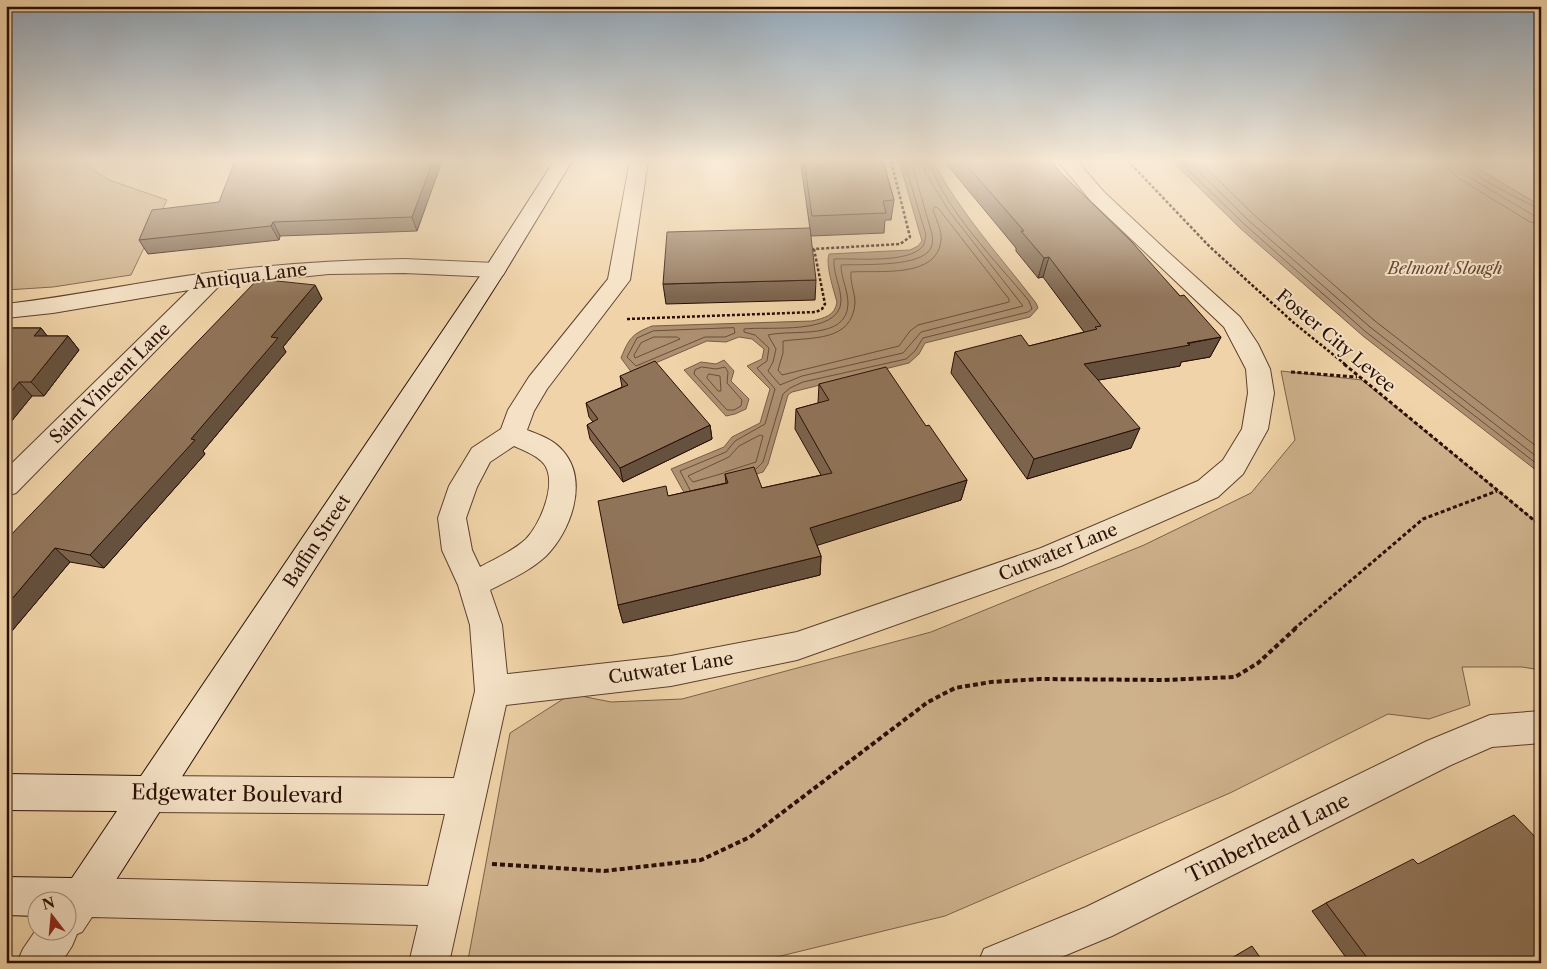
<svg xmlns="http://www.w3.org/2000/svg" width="1547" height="969" viewBox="0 0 1547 969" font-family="'Libre Caslon Text',serif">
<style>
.green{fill:#ceb28c;stroke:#7c6048}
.water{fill:#ac9070;stroke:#785c45}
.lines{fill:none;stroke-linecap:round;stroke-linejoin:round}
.shore{stroke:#6a4f3a;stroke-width:1}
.street-casing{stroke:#5b3f2d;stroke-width:2}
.secondary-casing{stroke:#290e04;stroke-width:2}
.path-far2{stroke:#290e04;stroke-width:2.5;stroke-dasharray:3 2;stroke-linecap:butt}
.path-far1{stroke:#290e04;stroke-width:3;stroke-dasharray:4 2.5;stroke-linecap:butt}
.path{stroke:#290e04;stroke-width:4;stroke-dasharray:5 3;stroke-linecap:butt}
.street{fill:#f5e2c6;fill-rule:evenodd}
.secondary{fill:#f5e2c6;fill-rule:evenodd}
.wall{fill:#7c644d;stroke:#290e04}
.shaded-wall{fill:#65513e;stroke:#290e04}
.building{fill:#907459;stroke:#290e04}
.labels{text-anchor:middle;stroke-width:4;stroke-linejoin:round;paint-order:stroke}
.far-water-label{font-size:16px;font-style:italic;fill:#644835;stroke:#f5e2c6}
.street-label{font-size:18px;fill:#290e04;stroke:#f5e2c6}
.near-street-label{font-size:21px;fill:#290e04;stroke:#f5e2c6}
</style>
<rect width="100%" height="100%" fill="#f0d3a8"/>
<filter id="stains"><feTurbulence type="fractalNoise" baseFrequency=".004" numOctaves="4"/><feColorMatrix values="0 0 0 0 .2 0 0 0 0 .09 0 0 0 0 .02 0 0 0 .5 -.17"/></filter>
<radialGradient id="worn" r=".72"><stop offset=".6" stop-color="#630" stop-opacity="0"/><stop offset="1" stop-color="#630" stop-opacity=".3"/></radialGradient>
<!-- green -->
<g class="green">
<polygon points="6,161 80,161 109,180 167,200 131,275 53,287 6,290"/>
<polygon points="1465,161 1541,161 1541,206"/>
<polygon points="1281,371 1362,380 1541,526 1541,670 1522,667 1462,667 1470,705 1429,719 1388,714 1230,793 945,916 752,963 470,963 468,960 510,733 571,694 611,702 682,699 931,632 1144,545 1251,493 1295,440"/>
</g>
<!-- water -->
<g class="water">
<path d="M899,161H933C960,213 1000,256 1036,303L1038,308L1030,317L925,343L919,354L909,363L792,392L788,395L768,464L763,472L686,496L671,469L724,447L732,437L760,423L770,389L747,366L762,359L764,349L752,339L739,337L726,342L707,341L632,373L621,358C629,338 632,334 652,326L812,321C824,318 835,316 837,302C834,291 825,264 829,254L910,250L918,246L922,241Z"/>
<polygon points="1172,161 1465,161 1541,206 1541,474 1363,336 1240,228"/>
<polygon points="724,360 734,371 731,381 749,399 746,409 735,414 726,416 684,370 701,362 716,364"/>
</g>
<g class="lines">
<!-- shore -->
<g class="shore">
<path d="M911,161L932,234C933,240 933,247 928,252C913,267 862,264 841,265C841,278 848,290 848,304C847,341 792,329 768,335L776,349L773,362L768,371L780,385L802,376L903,353L921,332L1023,306L949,211L926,174L922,161"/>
<polyline points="1179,161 1244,224 1366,332 1541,467"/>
<polyline points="1188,161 1248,220 1370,327 1541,460"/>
<polyline points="1199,161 1253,214 1375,321 1541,450"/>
<polyline points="1449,161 1451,171 1458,178 1530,222 1541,224"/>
<polyline points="1457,161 1458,168 1462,173 1533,215 1541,216"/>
<path d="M1463,161C1468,176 1525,201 1541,210"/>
<path d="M935,207L938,208L1009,299V302L918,325L910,331L899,346L782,375L778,370L783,353V341C812,337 852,342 855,303C855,293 850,283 851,272C878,270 938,279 941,240C942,230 936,219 933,210Z"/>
<polygon points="734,328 735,333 725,337 705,337 636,366 627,357 637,338 653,331"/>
<polygon points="654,337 677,337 680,339 635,358 634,355 641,343"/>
<polygon points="702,367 716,369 725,367 728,372 727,383 742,400 741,406 734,410 727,410 694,374 695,370"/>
<polygon points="709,374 720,376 721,391 718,391 707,378"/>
<path d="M756,469L763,462L783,394L790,388L803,382L906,359L915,351L923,338L1028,312L1032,309L1029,301C996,261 945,210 929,161"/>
<polyline points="724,473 693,482 688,476 729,457 739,446 760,435 763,436 756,462 725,472"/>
<path d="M690,490L680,471L726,452L735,441L765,424L775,389L757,368L767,361L769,348L755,335L744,332V329C767,326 840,336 841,301C841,287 833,274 834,259C855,258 909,264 923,246C925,243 925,239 926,235L904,161"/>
</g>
<defs>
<g id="street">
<path d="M630,161H648L630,280L547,389L534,411L527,430C540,435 554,440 563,451C589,481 571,531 546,556C530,571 509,580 490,590L502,625L507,674L671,656L797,632L1041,548L1198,481L1223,460L1242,429L1248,393L1246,369L1224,327L1090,200L1058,161H1077L1104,192L1168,252L1240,317L1258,344L1270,369L1274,393L1268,429L1243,474L1218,497L1061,566L797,660L671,686L506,705L449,963H409L418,925L92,917L82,932L77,934L72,946L61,963H17L23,949L38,927V932H68V902H56L68,883L82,878L428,886L445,814L150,812L137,807L132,794L137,781L150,776L454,778L475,691L470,625L458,585L442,550L438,518L449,486L472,448L501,429L508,410L529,377L608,279ZM514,446C525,451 541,457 546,467C556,487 540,524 526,539C513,551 495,559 480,567L472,550L466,518L477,487L490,462Z"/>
<path d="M404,259L495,263L503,265L506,270L503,275L495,277L404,273L329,274L220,285L16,493L6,496V469L189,290L53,313L6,318V304C76,296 144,281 214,272C277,264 340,260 404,259Z"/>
<polygon points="1541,711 1541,743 1492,747 1451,765 1112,936 1047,963 978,963 984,949 1086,907 1427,741 1490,715"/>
</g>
<polygon id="secondary" points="554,161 572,161 506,270 96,911 82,916 68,916 68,902 38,902 38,916 6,915 6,877 72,878 117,811 6,810 6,774 141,776 484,270"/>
</defs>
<!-- street casing -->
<use href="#street" class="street-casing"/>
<!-- secondary casing -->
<use href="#secondary" class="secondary-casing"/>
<!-- path-far2 -->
<g class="path-far2">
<polyline points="1128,161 1210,247 1294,323 1346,365"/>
<polyline points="627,319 816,312 822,309 825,304 814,249 900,244 910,237 891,161 904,161"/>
</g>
<!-- path-far1 -->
<g class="path-far1">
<polyline points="1344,364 1541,526"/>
<polyline points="1291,372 1357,377"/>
<polyline points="1294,629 1423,519 1497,491"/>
</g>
<!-- path -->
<polyline class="path" points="492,864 604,871 701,860 750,837 928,702 955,688 991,682 1040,679 1164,680 1235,677 1258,663 1296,628"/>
<!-- street -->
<use href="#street" class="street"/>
<!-- secondary -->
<use href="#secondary" class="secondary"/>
</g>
<!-- wall -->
<g class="wall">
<polygon points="442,161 417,231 280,236 279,240 148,254 139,240 219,202"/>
<polygon points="801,161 883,161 894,200 891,220 885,220 884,233 811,236 801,165"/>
<polygon points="944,161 1051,161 1059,171 1180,296 1221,337 1210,357 1181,362 1180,366 1098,380 1131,448 1027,479 951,373 955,352 1029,346 1084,332 1043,277 1038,278 1016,251 1016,248"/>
<polygon points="816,280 815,300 666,304 663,284"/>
<polygon points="315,285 322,299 283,347 286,352 203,451 205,454 104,568 70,562 6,638 6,540"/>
<polygon points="6,328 41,328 47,336 68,336 79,350 44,396 32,396 6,428"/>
<polygon points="620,376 710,425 712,439 623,482 590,439 587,425 593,422 589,417 586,403 622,387"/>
<polygon points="819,384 926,426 967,480 961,500 817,545 821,556 820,575 623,623 618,605 668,496 726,483 725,474 762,488 821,475 795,429 796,409 818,403"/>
<polygon points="1418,864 1541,963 1350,963 1312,911 1326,903"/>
</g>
<!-- shaded-wall -->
<g class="shaded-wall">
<polygon points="433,161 442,161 417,231 412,217"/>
<polygon points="273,222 280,236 279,240 271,226"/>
<polygon points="1049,257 1043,277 1038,278 1044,258"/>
<polygon points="315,285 322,299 283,347 286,352 203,451 205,454 104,568 90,555 191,439 271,337"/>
<polygon points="41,328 52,342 34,336"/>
<polygon points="68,336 79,350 44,396 31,382"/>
<polygon points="1221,337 1210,357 1181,362 1180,366 1076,384 1084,364"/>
<polygon points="19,382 32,396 6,428 6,398"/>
<polygon points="710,425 712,439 623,482 620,468"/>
<polygon points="1140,428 1131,448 1027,479 1034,459"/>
<polygon points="967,480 961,500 809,548 810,528"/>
<polygon points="55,548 70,562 6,638 6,606"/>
<polygon points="821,556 820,575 623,623 618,605"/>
</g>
<!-- building -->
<g class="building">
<polygon points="235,161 433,161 412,217 273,222 271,226 139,240 152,210 219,202"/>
<polygon points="804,161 883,161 894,200 883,201 886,213 812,216"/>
<polygon points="963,161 1051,161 1059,171 1132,242 1180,296 1184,295 1221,337 1187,343 1190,345 1084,364 1140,428 1034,459 955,352 1021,335 1029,346 1097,329 1095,327 1101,326 1049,257 1044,258 1021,231 1024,231"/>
<polygon points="810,228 816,280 663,284 667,232"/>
<polygon points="258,279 315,285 271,337 278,338 191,439 195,440 90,555 55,548 6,606 6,540"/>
<polygon points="6,328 41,328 34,336 68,336 31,382 19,382 6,398"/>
<polygon points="655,361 710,425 620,468 587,425 598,419 586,403 628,385 620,376"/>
<polygon points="886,367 926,426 929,425 967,480 810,528 821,556 618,605 598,501 666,486 668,496 728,483 725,474 754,467 762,488 832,473 796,409 829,400 819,384"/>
<polygon points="1514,815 1541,843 1541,963 1371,963 1326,903 1413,859 1418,864"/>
<polygon points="1252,946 1264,963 1223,963"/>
</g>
<!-- sky -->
<linearGradient id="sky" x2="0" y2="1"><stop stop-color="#90a6b8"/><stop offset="0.54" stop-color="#f8ebd8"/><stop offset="1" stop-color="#f8ebd8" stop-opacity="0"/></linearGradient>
<rect width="1547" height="297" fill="url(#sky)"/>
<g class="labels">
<!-- far-water labels -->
<g class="far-water-label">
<text x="1445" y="274">Belmont Slough</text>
</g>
<!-- street labels -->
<g class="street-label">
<text transform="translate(250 276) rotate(-7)" y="6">Antiqua Lane</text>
<text transform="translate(1336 341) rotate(40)" y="6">Foster City Levee</text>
<text transform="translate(110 383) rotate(-45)" y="6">Saint Vincent Lane</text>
<text transform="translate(317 541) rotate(-57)" y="6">Baffin Street</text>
<text transform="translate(1058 552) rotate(-22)" y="6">Cutwater Lane</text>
<text transform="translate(671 668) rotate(-9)" y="6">Cutwater Lane</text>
</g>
<!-- near-street labels -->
<g class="near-street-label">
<text transform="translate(237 794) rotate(1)" y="7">Edgewater Boulevard</text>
<text transform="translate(1268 838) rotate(-26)" y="7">Timberhead Lane</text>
</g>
</g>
<!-- margin -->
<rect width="1547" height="969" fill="none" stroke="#f0d3a8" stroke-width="25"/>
<rect x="8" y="8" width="1532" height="954" fill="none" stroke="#290e04" stroke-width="2.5"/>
<rect x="12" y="12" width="1522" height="944" fill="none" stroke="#290e04"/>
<!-- north arrow -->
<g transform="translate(52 916) rotate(344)"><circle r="24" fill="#f5e2c6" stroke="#a38d78"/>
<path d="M0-4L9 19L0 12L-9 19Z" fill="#8f2418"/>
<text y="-8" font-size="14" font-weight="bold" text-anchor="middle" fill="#290e04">N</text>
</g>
<rect width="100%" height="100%" filter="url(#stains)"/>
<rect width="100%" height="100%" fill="url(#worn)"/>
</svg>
